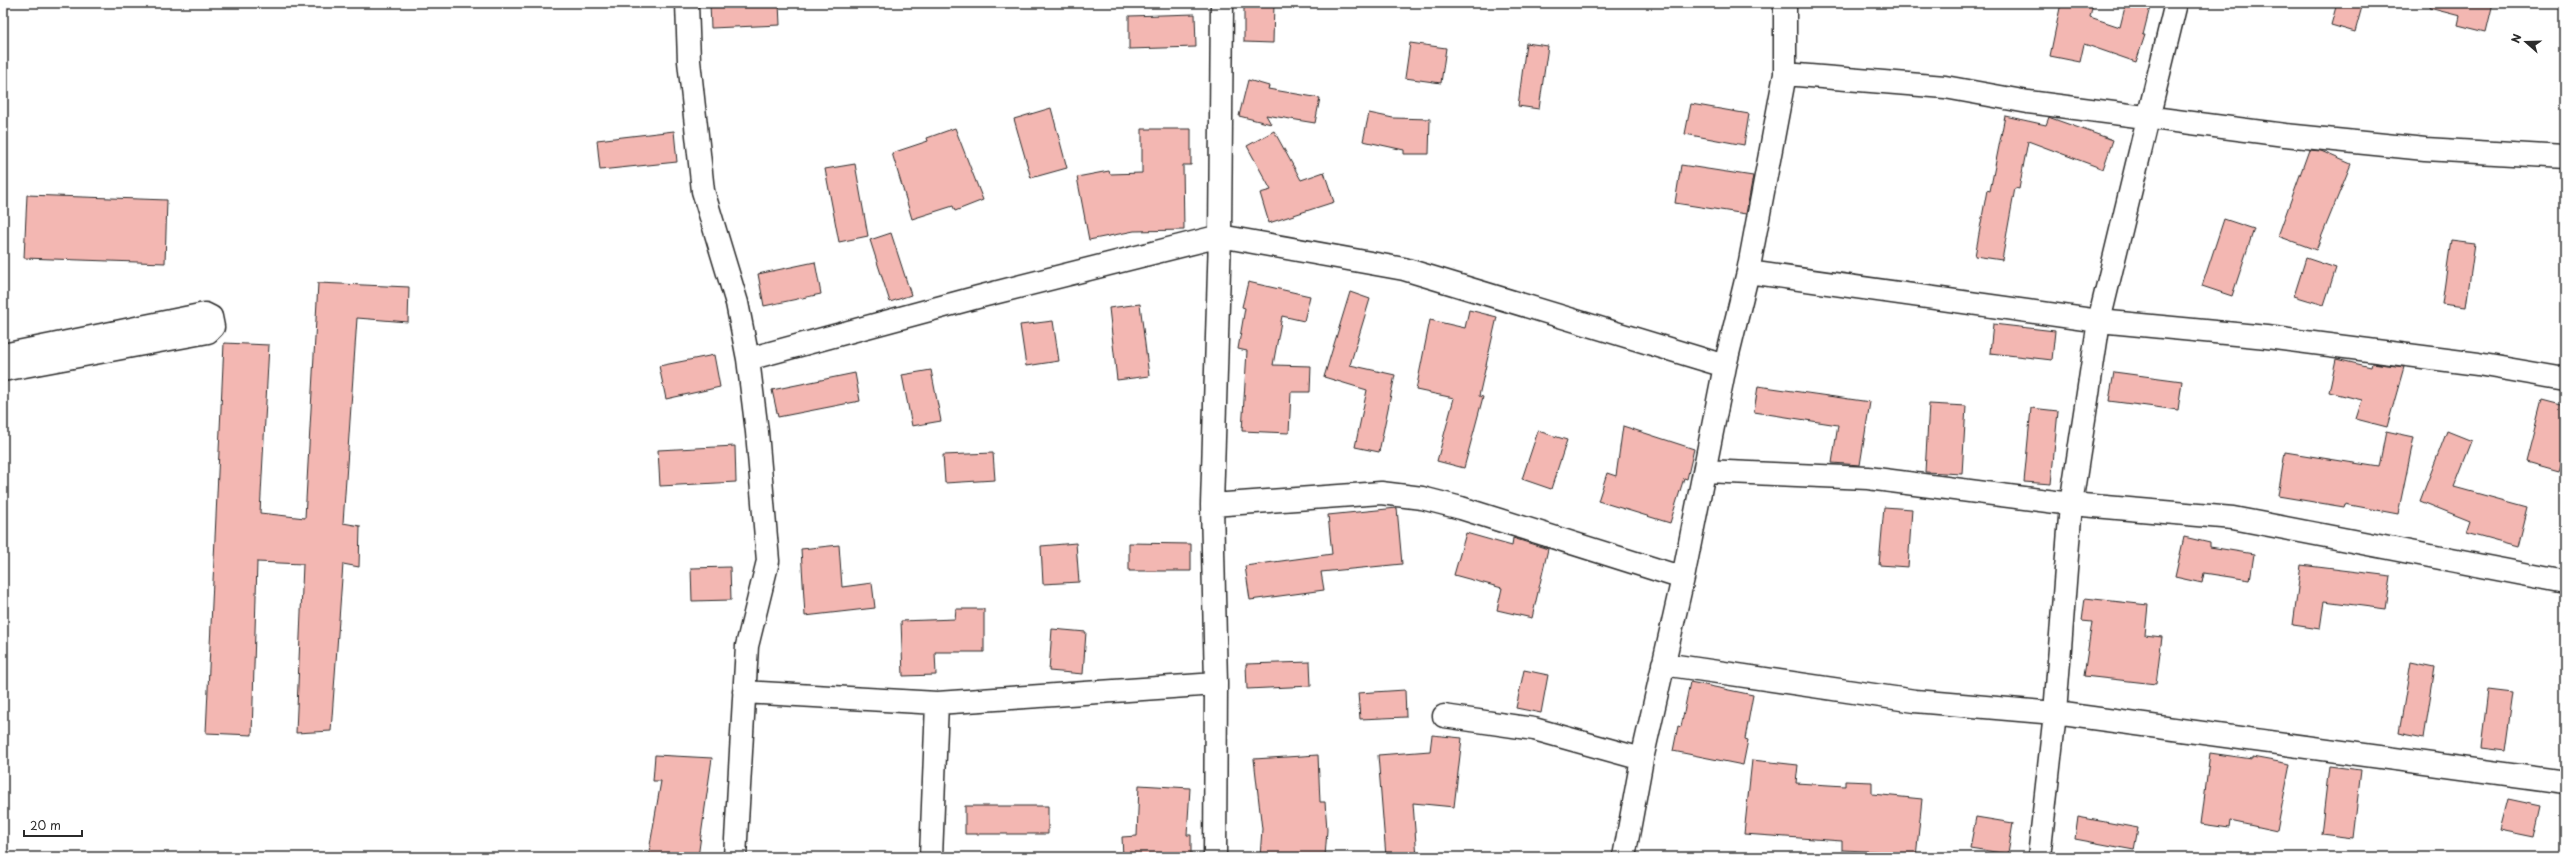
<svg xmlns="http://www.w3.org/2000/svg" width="2568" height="860" viewBox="0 0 2568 860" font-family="'Playpen Sans',sans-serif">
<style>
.building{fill:#f3b7b2;stroke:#2b2b2b}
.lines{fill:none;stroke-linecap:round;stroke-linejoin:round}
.minor-casing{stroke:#2b2b2b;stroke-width:25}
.minor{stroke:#fff;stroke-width:22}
</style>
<rect width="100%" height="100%" fill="#fff"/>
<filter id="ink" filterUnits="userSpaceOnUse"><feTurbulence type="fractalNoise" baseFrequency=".025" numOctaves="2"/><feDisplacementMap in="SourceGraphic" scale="8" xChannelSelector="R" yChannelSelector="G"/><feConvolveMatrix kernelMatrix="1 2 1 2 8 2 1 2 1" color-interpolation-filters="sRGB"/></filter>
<g filter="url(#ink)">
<!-- building -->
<path class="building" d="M710 3H779L780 25 711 28Z
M1244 3H1274L1273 43 1244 42Z
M2061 3H2093L2090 17 2120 27 2126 3H2151L2143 35H2145L2136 62 2084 44 2080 62 2050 56Z
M2337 3H2363L2355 32 2331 25Z
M2430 3H2493L2486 32 2458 25 2460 16 2429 8Z
M1195 14 1196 47 1129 49V16Z
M1410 43 1446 48 1441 83 1405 78Z
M1526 43 1548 46 1539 109 1518 106Z
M1248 80 1269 86 1268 89 1320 98 1315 123 1266 115 1271 124 1239 116Z
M1691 104 1749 114 1744 145 1685 134Z
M1051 108 1067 168 1031 178 1014 119Z
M1369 113 1393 118 1430 119 1429 154H1404V150L1363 141Z
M2005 116 2046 125 2049 117 2051 118 2113 140 2103 169 2028 141 2019 189 2015 188 2002 260 1975 256 1987 190 1990 191Z
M955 128 983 200 955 211 953 206 912 219 892 153 928 141 927 138Z
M1142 129H1191V165H1183L1184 230 1134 231 1089 240 1077 177 1109 171 1110 174 1142 173Z
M674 131 677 162 600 170 597 140Z
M1274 131 1301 180 1324 172 1334 202 1269 223 1260 193 1271 190 1247 146Z
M2309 150 2321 151 2351 164 2316 250 2278 236Z
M855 164 868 236 839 242 825 169Z
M1681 165 1753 176 1746 214 1675 203Z
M27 195 167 200 165 263 24 258Z
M2224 219 2254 229 2232 296 2202 286Z
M891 233 911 295 890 302 870 240Z
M2451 240 2475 243 2466 307 2442 304Z
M2306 258 2336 268 2324 305 2294 296Z
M815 262 821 294 764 306 758 274Z
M1248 282 1310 296 1304 321 1282 316 1273 365 1311 366 1310 392H1291L1289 433 1242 431 1247 351 1238 349 1245 308 1242 307Z
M318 283 409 287 408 322 357 318 343 523 360 526 359 567 343 564 331 731 296 733 303 564 257 562 252 735 206 733 224 343 269 345 260 513 305 518Z
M1350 292 1370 299 1350 365 1395 375 1379 452 1355 447 1367 390 1324 377Z
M1140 304 1149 376 1117 380 1109 308Z
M1469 310 1497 317 1479 396 1483 397 1464 468 1437 461 1454 398 1416 390 1430 320 1465 328Z
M1053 321 1059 361 1026 366 1020 325Z
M1993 324 2055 331 2052 360 1990 353Z
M714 355 720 387 666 399 659 366Z
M2336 359 2371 367 2372 363 2404 367 2387 427 2356 419 2362 400 2329 392Z
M931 370 941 421 912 426 902 375Z
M2114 372 2182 381 2178 410 2109 401Z
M855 373 860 401 778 417 772 390Z
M1758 386 1870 402 1860 465 1832 463 1838 425 1754 412Z
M2542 400 2565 406V443L2558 471 2526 462Z
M1929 404 1966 406 1962 474 1925 472Z
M2031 408 2058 411 2051 484 2024 482Z
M1623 426 1694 449 1687 479 1684 478 1670 523 1598 501 1607 473 1616 476Z
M1538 431 1567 440 1551 489 1522 479Z
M2386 431 2414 437 2398 514 2345 504 2344 507 2278 496 2285 452 2379 467Z
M2447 431 2472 441 2454 487 2527 507 2517 547 2466 533 2470 521 2420 501Z
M735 446 736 482 660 486 658 450Z
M993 453 995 480 945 483 943 455Z
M1884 507 1912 509 1908 567 1879 565Z
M1397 508 1402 564 1321 572 1324 590 1250 600 1245 566 1332 554 1328 515Z
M1466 533 1512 546 1513 538 1548 549 1532 618 1497 610 1502 588 1454 575Z
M2184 537 2210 543V547L2254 554 2250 580 2204 573 2202 583 2175 577Z
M1076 543 1079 582 1043 584 1041 546Z
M1129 543 1191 544V571H1129Z
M839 545 842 587 872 583 875 608 805 616 801 549Z
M2301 565 2391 576 2386 609 2324 601 2320 629 2293 625Z
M730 567 731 600 692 601 691 568Z
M2085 598 2148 605 2145 635 2162 637 2156 684 2084 676 2092 622 2082 621Z
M956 609H984V652H935L936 675 903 676 901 621 955 619Z
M1052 629 1086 632 1083 674 1049 671Z
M1310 662 1311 686 1247 689 1246 664Z
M2411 662 2435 667 2424 738 2399 733Z
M1524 670 1548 675 1541 713 1516 708Z
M1690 682 1753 695 1745 739 1748 740 1743 765 1673 751 1678 726 1681 727Z
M1405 690 1406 717 1360 719 1358 693Z
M2488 690 2513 693 2505 751 2481 748Z
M1432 735 1462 738 1454 807 1413 803 1417 857H1386L1378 755 1430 751Z
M2210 753 2252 759V757L2290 764 2277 831 2230 821 2229 828 2201 824Z
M655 755 712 758 698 857H648L661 781H653Z
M1318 755 1320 802H1325L1327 830 1325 857H1260L1262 829 1254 759Z
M1752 760 1798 765 1796 783 1845 786V781L1872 782V794L1922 799 1916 857H1890L1891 852 1842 850V841L1744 834Z
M2329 766 2361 770 2353 838 2321 834Z
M1139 785 1190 788 1187 835H1191V857H1123L1122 837 1137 836Z
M2508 799 2541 806 2534 837 2500 830Z
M965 806H1048V834H965Z
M1976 817 2013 823 2008 854 1970 848Z
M2078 817 2138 828 2134 850 2075 839Z"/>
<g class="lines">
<!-- minor casing -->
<g class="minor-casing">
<path id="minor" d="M687 3 689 61 703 191 737 303 748 359 757 432 768 561 747 646 735 857
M1785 74 1945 87 2028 102 2285 135 2425 149 2565 157
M1748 272 2099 321 2267 337 2478 364 2565 379
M3 355 205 314 211 317 213 327 208 332 3 370
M748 359 978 297 1220 236 1404 269 1725 366
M1705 471 1868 478 2071 504 2233 518 2565 582
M1212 505 1381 493 1422 498 1461 508 1683 578
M1663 664 1915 701 2055 713 2565 782
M744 692 937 703 1216 684
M1444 716 1534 729 1642 759
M931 857 937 703
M1215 857 1216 684 1212 505 1220 236 1222 3
M1624 857 1642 759 1683 578 1725 366 1748 272 1785 74V3
M2039 857 2055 713 2071 504 2099 321 2176 3"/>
</g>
<!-- minor -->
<use href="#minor" class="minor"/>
</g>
</g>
<!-- margin -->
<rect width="2568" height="860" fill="none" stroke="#fff" stroke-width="16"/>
<rect x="8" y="8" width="2552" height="844" fill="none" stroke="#2b2b2b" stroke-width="1.5" filter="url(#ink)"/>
<!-- north arrow -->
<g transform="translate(2526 42) rotate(290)" stroke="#ffffff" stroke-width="3" paint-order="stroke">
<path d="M0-3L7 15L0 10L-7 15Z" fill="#2b2b2b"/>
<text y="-6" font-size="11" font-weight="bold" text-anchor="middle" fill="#2b2b2b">N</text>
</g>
<!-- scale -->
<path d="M24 830v6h58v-6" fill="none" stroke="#2b2b2b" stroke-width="2"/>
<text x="30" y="830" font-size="12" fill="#2b2b2b" stroke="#ffffff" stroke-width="3" paint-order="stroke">20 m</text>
</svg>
